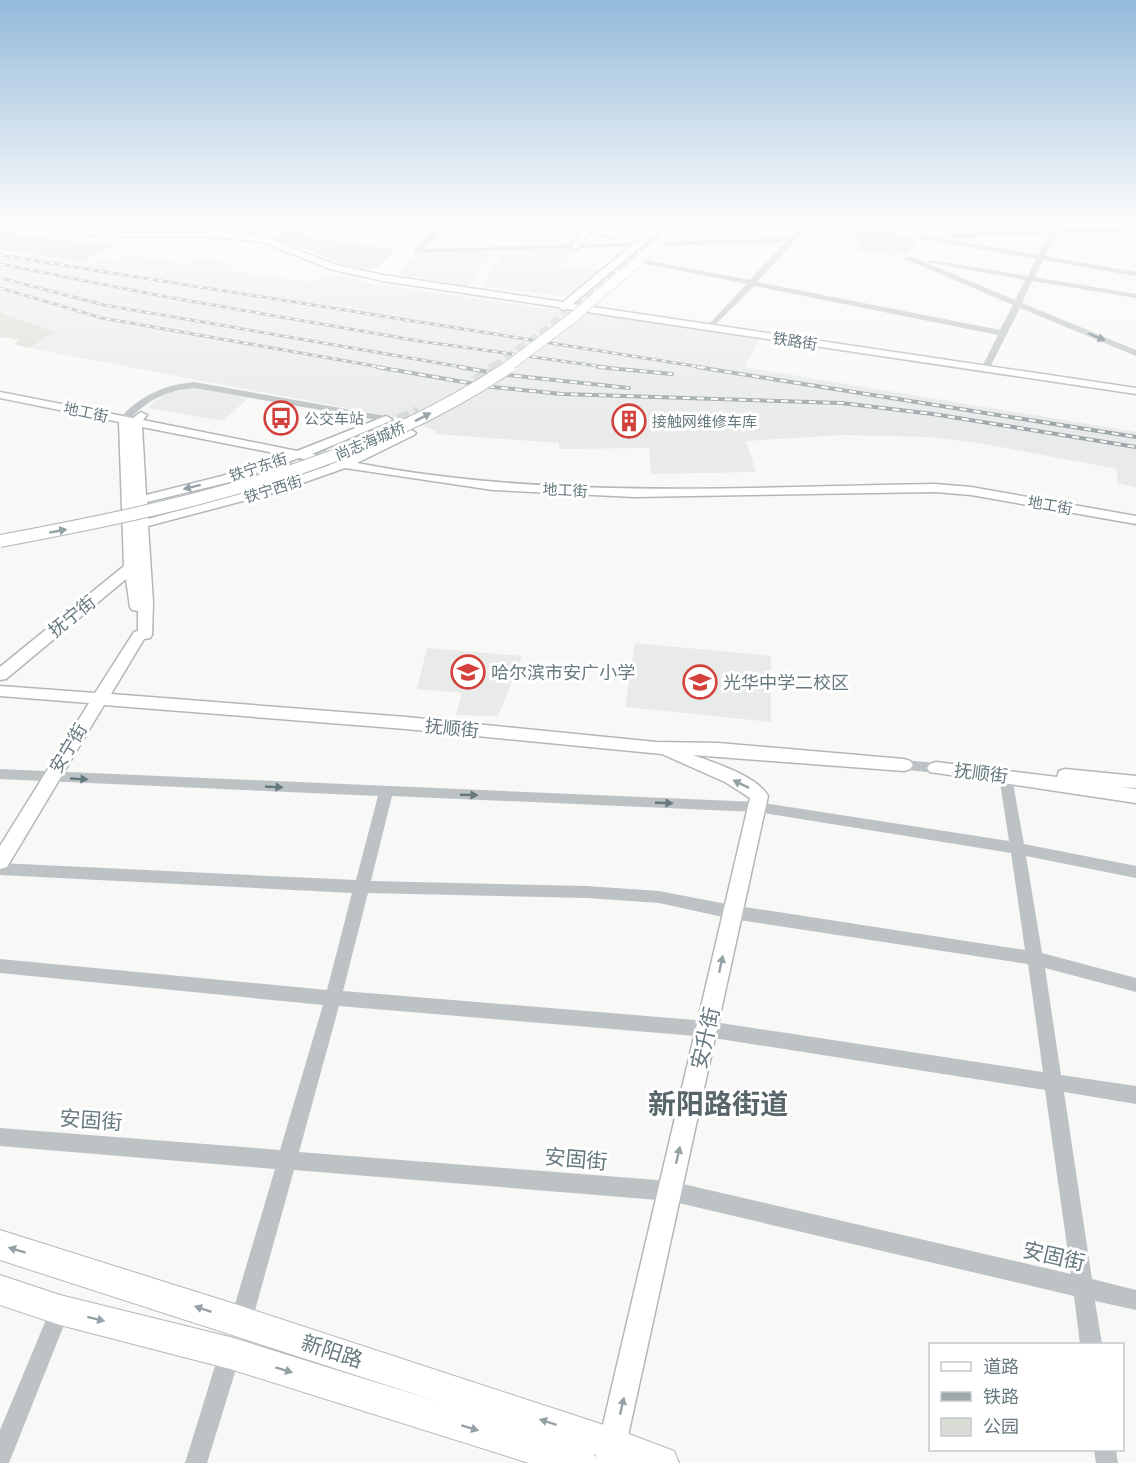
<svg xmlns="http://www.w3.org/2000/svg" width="1136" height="1463" viewBox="0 0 1136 1463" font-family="'Public Sans','Noto Sans SC',sans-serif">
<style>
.built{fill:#e9eaea}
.green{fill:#daddd6}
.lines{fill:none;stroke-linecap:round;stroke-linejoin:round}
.major-tunnel-far1{stroke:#d4d8d8;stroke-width:10;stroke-dasharray:10 4.5;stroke-linecap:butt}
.major-tunnel{stroke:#d4d8d8;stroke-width:12;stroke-dasharray:12 6;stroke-linecap:butt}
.major-casing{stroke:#b1b8ba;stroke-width:3}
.highway-casing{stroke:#b3b8ba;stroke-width:2}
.minor{fill:#bdc3c5;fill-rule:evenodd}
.major{fill:#fff;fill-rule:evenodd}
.highway{fill:#fff;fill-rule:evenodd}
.rail-far1-casing{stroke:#9ea7aa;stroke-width:3}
.rail-casing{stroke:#9ea7aa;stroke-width:4}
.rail-far1{stroke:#fff;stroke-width:1.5;stroke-dasharray:5;stroke-linecap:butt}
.rail{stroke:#fff;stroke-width:2;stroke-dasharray:7;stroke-linecap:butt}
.major-bridge-far1-casing{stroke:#b1b8ba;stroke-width:11;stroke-linecap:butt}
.major-bridge-casing{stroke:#b1b8ba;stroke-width:14;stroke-linecap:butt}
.major-bridge-far1{stroke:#fff;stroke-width:10}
.major-bridge{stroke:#fff;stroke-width:12}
.oneway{fill:#66797e}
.oneway2{fill:#94a1a5}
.labels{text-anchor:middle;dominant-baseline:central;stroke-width:6;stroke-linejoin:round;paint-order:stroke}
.far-street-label{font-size:15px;fill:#66797e;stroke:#fff}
.far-poi-label{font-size:15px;fill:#66797e;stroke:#fff;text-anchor:start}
.street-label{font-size:18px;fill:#66797e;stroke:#fff}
.poi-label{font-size:18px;fill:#66797e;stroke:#fff;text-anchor:start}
.near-street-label{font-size:21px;fill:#66797e;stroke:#fff}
.near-district-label{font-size:28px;font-weight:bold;fill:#58666a;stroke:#fff}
</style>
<rect width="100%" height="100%" fill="#f8f8f6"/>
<!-- built -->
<path class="built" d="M580 249 562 266 602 271 570 297 481 286 505 251Z
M0 252 79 262 83 260 96 262 100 259 115 262 126 255 187 264 196 258 236 264 229 270 313 283 324 274 363 279 361 282 760 338 745 367 1136 432V487L1117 483V469L979 443 929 437 842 435 746 441 756 472 651 474 649 448 559 449V443L435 434 436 431 404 419 29 348 55 332 0 311Z
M494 252 466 286 397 275 420 253Z
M189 387 248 398 223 421 147 408 168 392Z
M635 643 771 656V722L625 707Z
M427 648 522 656 498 716 456 715 462 693 417 689Z"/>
<!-- green -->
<path class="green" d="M812 222H834L920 239 907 253 890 255 856 249 862 240 804 231Z
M0 232 91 244 121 241 82 261 0 250Z
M291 232 312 235 310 238 391 249 394 252 376 268 363 269 343 264 297 245 290 247 273 238 276 234Z
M0 312 55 332 29 348 14 344 19 340 0 337Z"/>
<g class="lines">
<!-- major-tunnel-far1 -->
<path class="major-tunnel-far1" d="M494 368 545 332 675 222"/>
<!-- major-tunnel -->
<path class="major-tunnel" d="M476 381 496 367
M282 468 419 412"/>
<!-- major casing -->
<g class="major-casing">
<path id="major" d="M0 222C49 222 98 232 147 232 177 232 209 233 239 231 253 229 265 222 279 222L262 231 245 235 268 238 336 265 383 275 563 302 660 222H670L573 304 1136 388V394L567 309 563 310 558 307 383 281 330 269 263 242 214 237 102 236 22 227H0Z
M126 222H207L203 225H130Z
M590 222H599L578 248H572V244Z
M754 222H774L806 230 802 233Z
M0 392 133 418 141 412 147 415 143 420 297 451 386 416 392 419 390 421 312 454 343 460 410 429 416 433 414 435 357 463C547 500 743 487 935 484L971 487 1136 516V524L971 495 935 492 634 497 493 490 345 468 277 492 148 526 153 602 152 635 150 638 144 639 111 694 406 717 656 742 718 743 904 759 910 761 913 765 910 769 904 771 693 755C715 763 757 776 768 796L622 1463H594L750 798 725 782 662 754 406 729 104 705 7 867 0 869V846L89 703 0 696V686L95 693 134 632 138 631V611L132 610 130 607 126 579 6 679 0 680V667L124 566 119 422 0 398ZM142 427 284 455 222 476 146 495ZM299 458 330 465 268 486 148 519 147 502 230 482Z
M936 762 1057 777 1059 771 1065 769 1136 776V788L1120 787 1136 789V803L930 772 927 768 930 764Z"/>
</g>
<!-- highway casing -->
<g class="highway-casing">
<path id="highway" d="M0 1230 241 1306 613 1428 674 1451 679 1463H620L594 1454 598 1463H529L230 1369 60 1325 0 1305V1275L60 1295 230 1337 439 1402 0 1260Z"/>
</g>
<!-- minor -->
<path class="minor" d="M445 222H452L424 249 790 238 805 222H812L757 282 1000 330 1013 305 903 258 910 256 1015 300 1025 280 927 262 931 260 1028 276 1036 259 923 239H920V235L1038 255 1048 234 949 238 945 236 949 234 1050 230 1054 222H1061L1058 230 1136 227V231L1056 234 1045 256 1136 272V276L1043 260 1035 277 1136 294V298L1032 281 1022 303 1136 350V356L1020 308 989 369 985 372 981 369 998 335 754 286 710 330H707V326L747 284 642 263 638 261 639 259 750 280 786 242 414 253V249Z
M522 222H539L618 238 614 240Z
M194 382 386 416 415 433 407 435 383 421 194 388C166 390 146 401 127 422L119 420C138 396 164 385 194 382Z
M904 760 936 763 941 764 943 768 941 772 936 773 899 769 897 765 899 761Z
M0 769 757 802 1009 841 999 776 1001 772H1011L1024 844 1136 866V878L1026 856 1042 953 1136 978V992L1045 968 1061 1075 1136 1086V1104L1064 1092 1092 1279 1136 1290V1310L1095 1301 1102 1344H1080L1074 1296 670 1201 294 1170 252 1321 248 1328 241 1332 234 1328 230 1321 275 1169 0 1146V1128L280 1150 323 1005 0 973V959L327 990 352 893 0 875V863L356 880 378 796 0 779ZM392 796 757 812 1011 853 1025 950 732 905 659 891 587 886 371 881ZM368 893 587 898 659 903 732 919 1028 964 1043 1072 707 1021 343 991ZM339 1006 707 1037 1045 1090 1071 1274 670 1181 299 1152Z
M60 1300 67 1303 70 1310 9 1463H0V1430L53 1303Z
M230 1342 238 1345 241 1353 207 1463H185L219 1353 222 1345Z
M1094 1450H1116L1118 1463H1096Z"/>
<!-- major -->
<use href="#major" class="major"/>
<!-- highway -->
<use href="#highway" class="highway"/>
<!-- rail-far1 casing -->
<g class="rail-far1-casing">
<path id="rail-far1" d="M0 255 707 368
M0 264 167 297 419 341 612 368
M0 278 104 305 468 368
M0 288 102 318 386 368"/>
</g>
<!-- rail casing -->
<g class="rail-casing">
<path id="rail" d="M377 367 492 387 562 394 841 403 933 414 1136 447
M459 367 507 375 629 388
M598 367 672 374
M697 367 1136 437"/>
</g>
<!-- rail-far1 -->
<use href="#rail-far1" class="rail-far1"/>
<!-- rail -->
<use href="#rail" class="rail"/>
<!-- major-bridge-far1 casing -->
<g class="major-bridge-far1-casing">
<path id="major-bridge-far1" d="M506 368 571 319 683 222"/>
</g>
<!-- major-bridge casing -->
<g class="major-bridge-casing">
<path id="major-bridge" d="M0 541C177 508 357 469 509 367"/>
</g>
<!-- major-bridge-far1 -->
<use href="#major-bridge-far1" class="major-bridge-far1"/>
<!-- major-bridge -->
<use href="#major-bridge" class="major-bridge"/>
</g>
<!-- one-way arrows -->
<defs><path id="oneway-solid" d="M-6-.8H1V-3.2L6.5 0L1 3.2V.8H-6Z" transform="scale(1.5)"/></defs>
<g class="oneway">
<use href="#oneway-solid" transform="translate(1097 337) rotate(23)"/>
<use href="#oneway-solid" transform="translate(79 779) rotate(3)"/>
<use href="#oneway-solid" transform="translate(274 787) rotate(3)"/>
<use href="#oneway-solid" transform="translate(469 795) rotate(2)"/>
<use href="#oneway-solid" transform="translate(664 803) rotate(2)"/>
</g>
<g class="oneway2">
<use href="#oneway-solid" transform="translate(423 417) rotate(-27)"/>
<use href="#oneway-solid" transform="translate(192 487) rotate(166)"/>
<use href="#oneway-solid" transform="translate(58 531) rotate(-10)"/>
<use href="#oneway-solid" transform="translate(741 784) rotate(-154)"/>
<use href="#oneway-solid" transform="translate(721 964) rotate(-78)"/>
<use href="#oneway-solid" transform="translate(678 1155) rotate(-77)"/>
<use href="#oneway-solid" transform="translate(17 1250) rotate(-163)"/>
<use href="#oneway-solid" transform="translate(203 1309) rotate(-162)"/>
<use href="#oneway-solid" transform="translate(96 1319) rotate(14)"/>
<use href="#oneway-solid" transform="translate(284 1370) rotate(17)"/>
<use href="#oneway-solid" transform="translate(622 1406) rotate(-77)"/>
<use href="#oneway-solid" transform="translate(548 1422) rotate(-162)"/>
<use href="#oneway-solid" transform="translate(470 1428) rotate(17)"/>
</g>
<!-- sky -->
<linearGradient id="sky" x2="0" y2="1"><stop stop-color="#94bada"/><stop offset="0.52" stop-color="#fcfcfb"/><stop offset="1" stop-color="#fcfcfb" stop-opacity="0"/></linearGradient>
<rect width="1136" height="427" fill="url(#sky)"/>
<!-- icons -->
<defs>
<g id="bus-ring" transform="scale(1.725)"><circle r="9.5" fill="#fff" stroke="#d3413c" stroke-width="1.5"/><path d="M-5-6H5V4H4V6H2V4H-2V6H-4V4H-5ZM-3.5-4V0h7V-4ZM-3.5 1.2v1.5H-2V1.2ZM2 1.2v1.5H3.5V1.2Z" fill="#d3413c"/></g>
<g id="building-ring" transform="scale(1.725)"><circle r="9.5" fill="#fff" stroke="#d3413c" stroke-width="1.5"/><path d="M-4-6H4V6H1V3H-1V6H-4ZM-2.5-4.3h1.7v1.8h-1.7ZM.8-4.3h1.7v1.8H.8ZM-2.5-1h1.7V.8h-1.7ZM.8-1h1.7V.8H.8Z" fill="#d3413c"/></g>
<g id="school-ring" transform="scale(1.725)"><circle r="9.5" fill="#fff" stroke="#d3413c" stroke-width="1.5"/><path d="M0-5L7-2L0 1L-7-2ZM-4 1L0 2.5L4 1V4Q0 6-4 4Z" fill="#d3413c"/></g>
</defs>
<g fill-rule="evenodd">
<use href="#bus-ring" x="281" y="418"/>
<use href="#building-ring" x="629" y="421"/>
<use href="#school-ring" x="468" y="672"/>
<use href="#school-ring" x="700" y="682"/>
</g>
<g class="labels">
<!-- far-street labels -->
<g class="far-street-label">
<text transform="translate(795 341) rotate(9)">铁路街</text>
<text transform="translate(86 412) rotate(12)">地工街</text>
<text transform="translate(370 441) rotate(-23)">尚志海城桥</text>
<text transform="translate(258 467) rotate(-18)">铁宁东街</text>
<text transform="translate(273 489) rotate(-17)">铁宁西街</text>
<text transform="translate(565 490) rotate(3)">地工街</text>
<text transform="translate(1050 505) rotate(10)">地工街</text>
</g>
<!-- far-poi labels -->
<g class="far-poi-label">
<text x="304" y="418">公交车站</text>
<text x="652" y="421">接触网维修车库</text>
</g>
<!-- street labels -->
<g class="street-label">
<text transform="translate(72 616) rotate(-39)">抚宁街</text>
<text transform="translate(452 728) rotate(6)">抚顺街</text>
<text transform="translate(68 748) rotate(-59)">安宁街</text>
<text transform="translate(981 773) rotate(7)">抚顺街</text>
</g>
<!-- poi labels -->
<g class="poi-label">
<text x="491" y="672">哈尔滨市安广小学</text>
<text x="723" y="682">光华中学二校区</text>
</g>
<!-- near-street labels -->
<g class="near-street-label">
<text transform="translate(705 1038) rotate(-77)">安升街</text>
<text transform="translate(91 1120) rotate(4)">安固街</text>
<text transform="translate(576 1159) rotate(5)">安固街</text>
<text transform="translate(1054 1256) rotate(13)">安固街</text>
<text transform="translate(332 1351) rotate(18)">新阳路</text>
</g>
<!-- near-district labels -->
<g class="near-district-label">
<text x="718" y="1103">新阳路街道</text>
</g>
</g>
<!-- legend -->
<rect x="929" y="1343" width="195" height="108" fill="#ffffff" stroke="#c2c9cb" stroke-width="1.5"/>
<rect x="941" y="1362" width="30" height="9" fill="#ffffff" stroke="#c2c9cb" stroke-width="1.5"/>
<text x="983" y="1373" font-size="18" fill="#66797e">道路</text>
<rect x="941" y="1392" width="30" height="9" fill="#9ea7aa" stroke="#c2c9cb" stroke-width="1.5"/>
<text x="983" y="1403" font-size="18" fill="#66797e">铁路</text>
<rect x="941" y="1418" width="30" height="18" fill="#daddd6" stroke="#c2c9cb" stroke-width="1.5"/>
<text x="983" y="1433" font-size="18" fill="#66797e">公园</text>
</svg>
